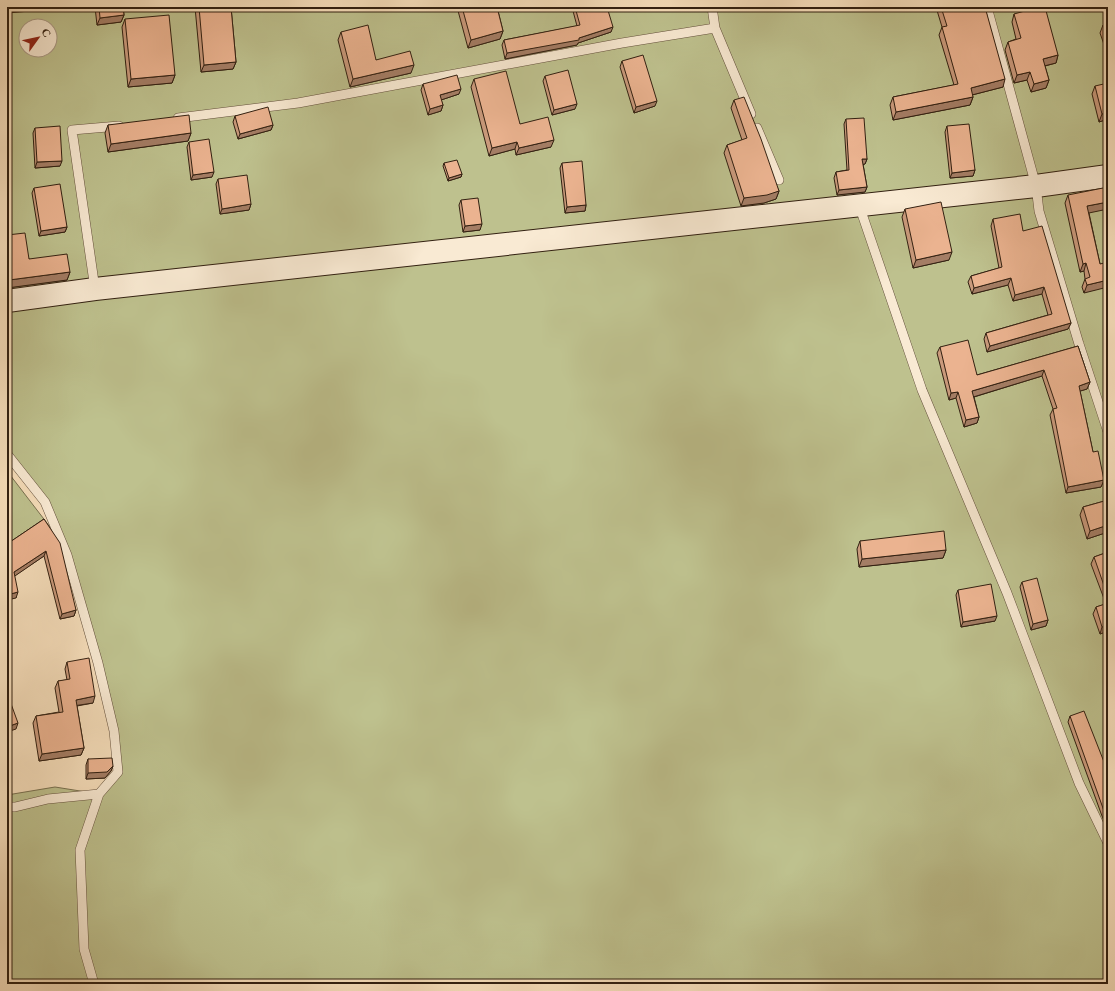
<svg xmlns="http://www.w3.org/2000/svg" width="1115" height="991" viewBox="0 0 1115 991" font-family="'EB Garamond',serif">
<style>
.green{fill:#bec18e;stroke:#787050;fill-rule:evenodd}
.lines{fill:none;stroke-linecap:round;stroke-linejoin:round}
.lane-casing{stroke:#63503c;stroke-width:10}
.secondary-casing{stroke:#322011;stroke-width:24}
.lane{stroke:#f9ead3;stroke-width:9}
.secondary{stroke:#f9ead3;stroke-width:22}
.wall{fill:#ca9a7c;stroke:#322011}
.shaded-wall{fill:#a47d65;stroke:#322011}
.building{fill:#ebb390;stroke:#322011}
</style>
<rect width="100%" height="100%" fill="#f6debb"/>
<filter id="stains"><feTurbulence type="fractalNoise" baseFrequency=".005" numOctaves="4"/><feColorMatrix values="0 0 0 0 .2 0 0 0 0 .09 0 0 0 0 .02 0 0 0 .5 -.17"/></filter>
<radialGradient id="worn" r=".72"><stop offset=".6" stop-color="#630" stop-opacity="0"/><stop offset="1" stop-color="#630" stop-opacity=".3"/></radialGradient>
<!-- green -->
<path class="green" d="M7 7H1108V984H7V795L55 787 99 794 118 772 98 663 45 502 7 454ZM26 26H50V50H26Z
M7 471 50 527 13 558 7 551Z"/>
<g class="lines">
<!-- lane casing -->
<g class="lane-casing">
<path id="lane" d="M712 7 715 28 751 114
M987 7 1036 186 1039 211 1079 344 1108 432
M178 118 298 103 622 43 715 28
M757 128 779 180
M859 205 922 390 1007 593 1079 783 1108 843
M95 289 72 130 119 126
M7 454 45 502 67 555 98 663 114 731 118 772 99 794 80 850 84 949 94 984
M7 807H15L48 799 99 794"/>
</g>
<!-- secondary casing -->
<g class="secondary-casing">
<path id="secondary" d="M7 301 95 289 1036 186 1108 176"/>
</g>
<!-- lane -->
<use href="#lane" class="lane"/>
<!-- secondary -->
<use href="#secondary" class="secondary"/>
</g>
<!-- wall -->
<path class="wall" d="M95 7H123L124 15 121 22 97 25Z
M195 7H231L236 62 233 69 201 72Z
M457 7H497L503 31 500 39 468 48Z
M574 7H607L611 32 578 43 577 45 505 59 502 45 504 40 577 26 573 11Z
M936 7H985L1003 87 972 95 973 97 970 105 893 120 890 105 893 97 954 85 939 35 942 27Z
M1057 7H1065L1059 11Z
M1014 14 1058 55 1056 63 1045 66 1049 80 1046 88 1031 92 1027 80 1014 83 1005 50 1008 42 1016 39 1012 22Z
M125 19 175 75 172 83 128 87 122 27Z
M1108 23V56L1100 33 1103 25Z
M341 32 376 60 411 73 350 87 338 40Z
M622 61 655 106 634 113 620 67Z
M545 76 575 109 552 115 543 81Z
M474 79 520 124 551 147 516 155 515 149 489 156 471 87Z
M423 84 459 94 441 100 443 105 441 111 428 115 421 90Z
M1095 86 1108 119 1099 122 1092 94Z
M734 100 779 191 776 199 764 203 741 206 724 153 727 145 742 140 731 108Z
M235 116 273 125 271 130 238 139 233 122Z
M846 119 867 159 865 164H863L867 187 865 192 837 195 834 178 836 172 847 170 844 124Z
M108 125 191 133 188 141 108 152 105 133Z
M947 126 975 170 973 176 950 178 945 132Z
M35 128 60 166 35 168 33 133Z
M189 142 212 177 191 180 187 147Z
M444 163 462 174 461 177 448 181 443 166Z
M562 163 586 205 585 211 565 213 560 168Z
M218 179 251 204 249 210 220 214 216 184Z
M34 188 67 227 65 232 39 236 32 193Z
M1068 195 1089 213 1100 264 1084 293 1082 287 1085 279 1084 271 1080 272 1065 203Z
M461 200 480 230 463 232 459 205Z
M905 209 949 260 913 268 902 217Z
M993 219 1023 231 1071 323 1068 329 987 352 984 339 986 333 1048 315 1042 294 1013 301 1008 285 972 294 968 282 971 276 999 268 991 226Z
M7 235 29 259 70 272 67 280 7 288Z
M1078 346 1090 382 1087 389 1080 391 1093 452 1104 480 1101 487 1066 493 1050 415 1053 409 1042 376 974 397 979 417 977 423 964 427 956 398 949 400 937 353 940 347 977 375Z
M1108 500V532L1087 539 1080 515 1083 507Z
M44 519 76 610 74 616 60 619 44 556 14 576 16 598 7 544Z
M860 541 946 550 943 558 859 567 857 549Z
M1108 552V631L1100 634 1093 614 1096 607 1106 604 1091 564 1094 557Z
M1022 582 1048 620 1046 626 1031 630 1020 587Z
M958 590 995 621 961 627 956 595Z
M67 662 93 703 77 706 84 748 81 755 39 761 33 723 36 716 59 712 55 688 58 681 67 680 65 669Z
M1070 716 1106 767 1108 766V829L1102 816 1068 722Z
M88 759 113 766 111 771 105 778 86 779V765Z"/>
<!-- shaded-wall -->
<path class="shaded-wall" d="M7 7H32L30 11 7 13Z
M1060 7H1065L1059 11Z
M124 15 121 22 97 25 100 18Z
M613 27 611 32 578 43 577 45 505 59 507 53 579 38Z
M503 31 500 39 468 48 471 40Z
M1058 55 1056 63 1040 67 1043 59Z
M236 62 233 69 201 72 204 65Z
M414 65 411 73 350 87 353 79Z
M1030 72 1027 80 1014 83 1017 75Z
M175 75 172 83 128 87 131 79Z
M1005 79 1003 87 968 96 971 88Z
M1049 80 1046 88 1031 92 1034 84Z
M461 89 459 94 438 101 440 95Z
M973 97 970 105 893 120 896 112Z
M657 101 655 106 634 113 636 107Z
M577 104 575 109 552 115 554 110Z
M443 105 441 111 428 115 430 109Z
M1108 112V119L1099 122 1102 114Z
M273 125 271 130 238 139 240 134Z
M191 133 188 141 108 152 111 144Z
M554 140 551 147 516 155 519 148Z
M517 142 515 149 489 156 492 148Z
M862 159H867L865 164 860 165Z
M62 161 60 166 35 168 37 162Z
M975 170 973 176 950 178 952 173Z
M214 172 212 177 191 180 193 175Z
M462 174 461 177 448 181 449 178Z
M867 187 865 192 837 195 839 190Z
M779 191 776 199 764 203 741 206 744 198Z
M1108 202V209L1084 214 1087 206Z
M251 204 249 210 220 214 222 209Z
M586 205 585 211 565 213 567 207Z
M482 224 480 230 463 232 465 226Z
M67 227 65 232 39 236 41 231Z
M952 252 949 260 913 268 916 260Z
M1086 263 1084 271 1080 272 1083 264Z
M70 272 67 280 7 288V286L9 280Z
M1011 278 1008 285 972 294 974 288Z
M1108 280V287L1084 293 1087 285Z
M1044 287 1042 294 1013 301 1015 295Z
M1071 323 1068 329 987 352 990 346Z
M1044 370 1042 376 970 398 972 391Z
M1090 382 1087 389 1077 392 1079 386Z
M958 392 956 398 949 400 951 393Z
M979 417 977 423 964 427 966 420Z
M1104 480 1101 487 1066 493 1068 487Z
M1108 525V532L1087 539 1090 531Z
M946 550 943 558 859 567 862 559Z
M46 551 44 556 12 578 14 572Z
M18 592 16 598 7 600V595Z
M76 610 74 616 60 619 62 614Z
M997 616 995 621 961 627 963 622Z
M1048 620 1046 626 1031 630 1033 624Z
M1108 625V631L1100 634 1102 627Z
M95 696 93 703 73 706 76 700Z
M18 723 16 729 7 732V727Z
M84 748 81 755 39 761 42 754Z
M113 766 111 771 105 778 86 779 88 773Z"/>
<!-- building -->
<path class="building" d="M99 7H123L124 15 100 18Z
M199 7H231L236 62 204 65Z
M462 7H497L503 31 471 40Z
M575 7H607L613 27 579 38V40L507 53 504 40 580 25Z
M941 7H985L1005 79 971 88 973 97 896 112 893 97 958 84 942 27 947 26Z
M1039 7H1045L1058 55 1043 59 1049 80 1034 84 1030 72 1017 75 1008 42 1021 38 1014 14Z
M169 15 175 75 131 79 125 19Z
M1108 23V39L1103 25Z
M368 25 376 60 410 51 414 65 353 79 341 32Z
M643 55 657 101 636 107 622 61Z
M568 70 577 104 554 110 545 76Z
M506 71 520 124 548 117 554 140 519 148 517 142 492 148 474 79Z
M457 75 461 89 440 95 443 105 430 109 423 84Z
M1108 83V112L1102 114 1095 86Z
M744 97 761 139 779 191 767 195 744 198 727 145 747 138 734 100Z
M268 107 273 125 240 134 235 116Z
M189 115 191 133 111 144 108 125Z
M864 118 867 159H862L867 187 839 190 836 172 849 170 846 119Z
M969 124 975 170 952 173 947 126Z
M60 126 62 161 37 162 35 128Z
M209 139 214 172 193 175 189 142Z
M457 160 462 174 449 178 444 163Z
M582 161 586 205 567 207 562 163Z
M247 175 251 204 222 209 218 179Z
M60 184 67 227 41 231 34 188Z
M1108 187V202L1087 206 1100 264 1108 262V280L1087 285 1085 279 1090 277 1086 263 1083 264 1068 195Z
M478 198 482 224 465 226 461 200Z
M941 202 952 252 916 260 905 209Z
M1020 214 1023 231 1042 226 1071 323 990 346 986 333 1052 314 1044 287 1015 295 1011 278 974 288 971 276 1002 267 993 219Z
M25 233 29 259 67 254 70 272 9 280 7 265V235Z
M968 340 977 375 1078 346 1090 382 1079 386 1093 452 1098 451 1104 480 1068 487 1053 409 1057 408 1044 370 972 391 979 417 966 420 958 392 951 393 940 347Z
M1108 500V525L1090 531 1083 507Z
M44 519 60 543 76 610 62 614 46 551 14 572 18 592 7 595V544Z
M944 531 946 550 862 559 860 541Z
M1108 552V597L1094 557Z
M1037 578 1048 620 1033 624 1022 582Z
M991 584 997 616 963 622 958 590Z
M1108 603V625L1102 627 1096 607Z
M89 658 95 696 76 700 84 748 42 754 36 716 63 712 58 681 70 679 67 662Z
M10 701 18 723 7 727V702Z
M1084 711 1106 767 1108 766V820L1104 811 1070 716Z
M112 758 113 766 107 772 88 773V759Z"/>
<!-- margin -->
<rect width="1115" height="991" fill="none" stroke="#f6debb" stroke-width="24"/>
<rect x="8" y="8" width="1099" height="975" fill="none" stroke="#322011" stroke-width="2"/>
<rect x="12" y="12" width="1091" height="967" fill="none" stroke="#322011"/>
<!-- north arrow -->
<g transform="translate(38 38) rotate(57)"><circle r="19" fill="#f9ead3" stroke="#a99985"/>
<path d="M0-3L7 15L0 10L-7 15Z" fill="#8f2418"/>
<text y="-6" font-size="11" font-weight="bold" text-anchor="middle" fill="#322011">С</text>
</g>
<rect width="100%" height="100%" filter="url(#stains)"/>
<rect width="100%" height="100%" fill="url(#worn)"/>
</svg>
